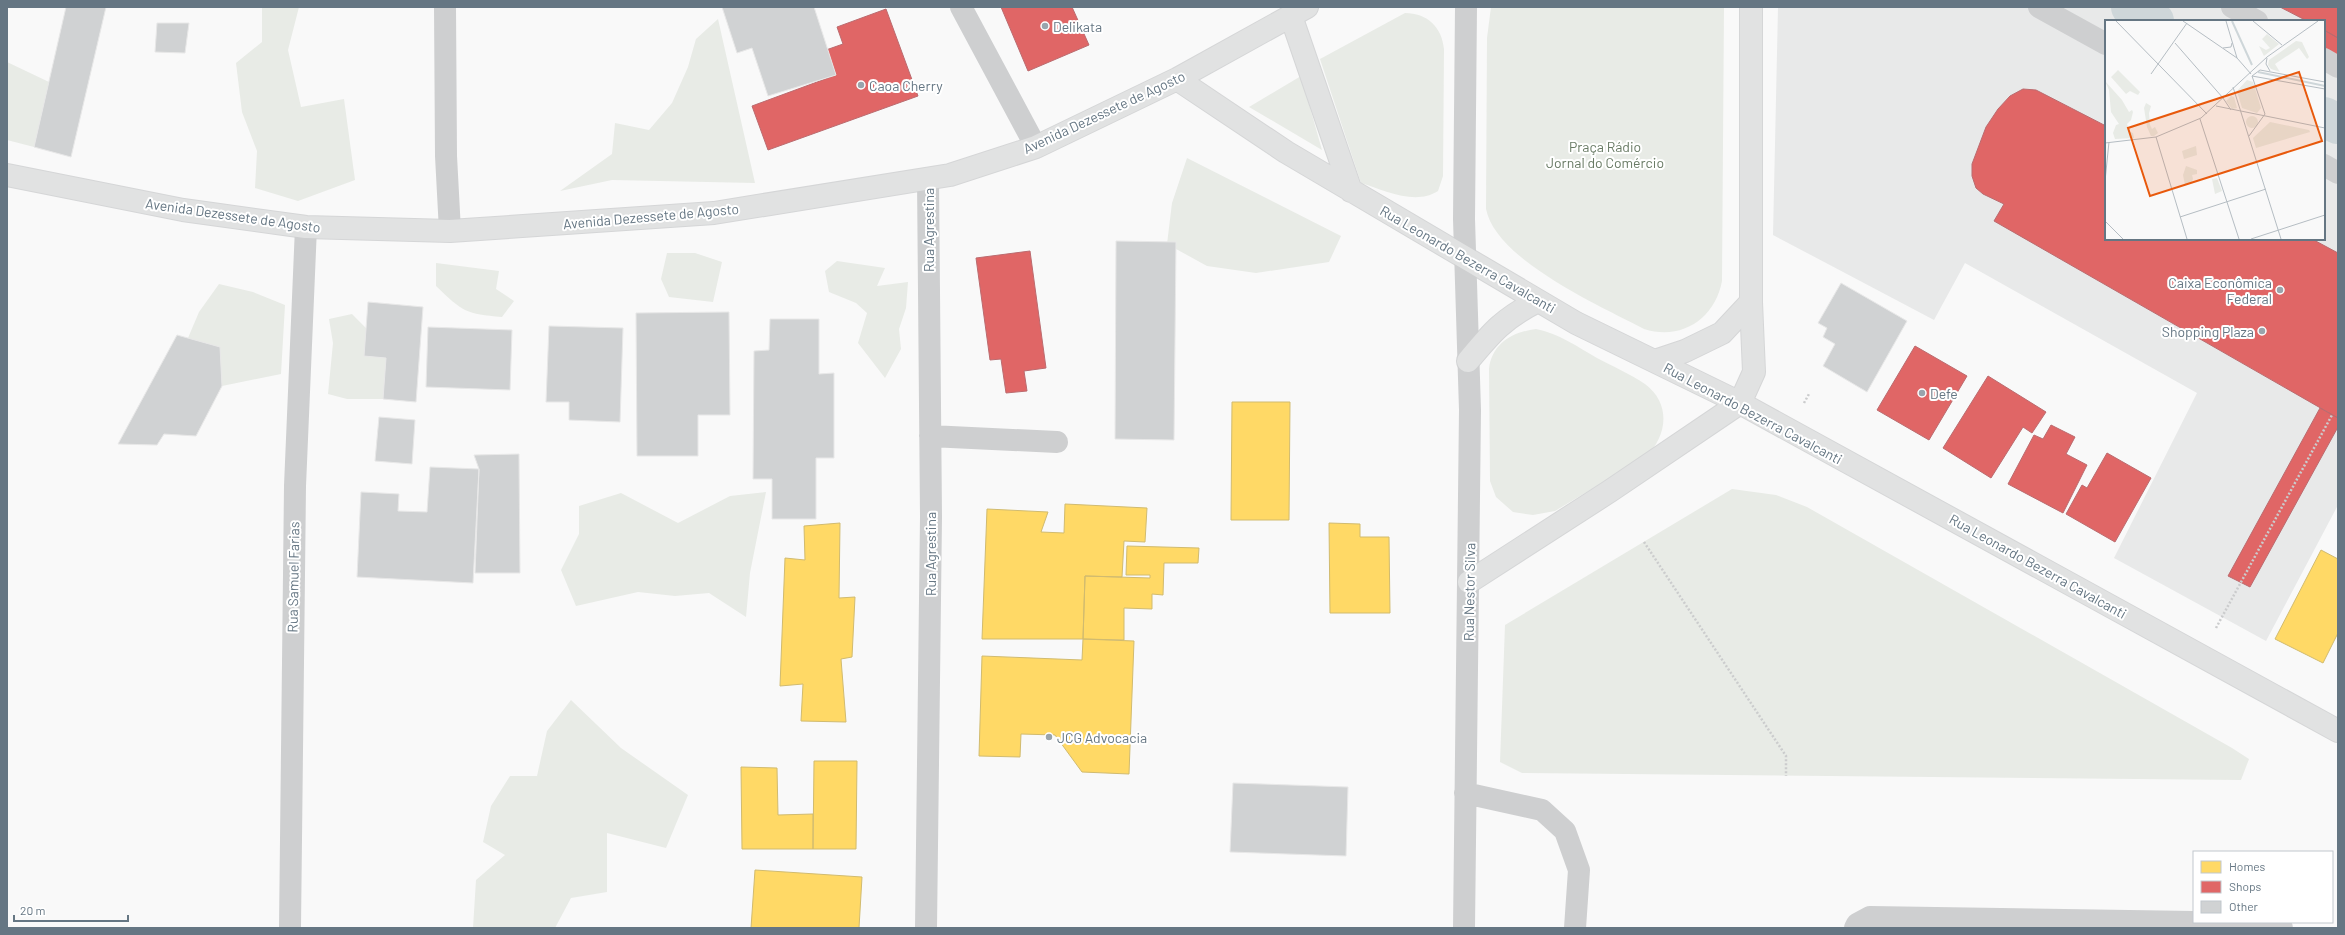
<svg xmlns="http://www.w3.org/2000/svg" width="2345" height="935" viewBox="0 0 2345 935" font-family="Barlow,sans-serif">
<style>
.built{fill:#e8e9e9;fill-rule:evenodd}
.green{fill:#e8ebe6}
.homes{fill:#ffd966;stroke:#d1bb6f}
.shops{fill:#e06666;stroke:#bb6b6f}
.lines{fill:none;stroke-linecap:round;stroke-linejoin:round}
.canal{stroke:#ced6d9;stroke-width:40}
.building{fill:#d0d2d3;stroke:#e8e8e8}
.major-casing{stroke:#d5d6d7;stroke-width:24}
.path{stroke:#cbcccd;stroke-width:2.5;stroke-dasharray:2 2;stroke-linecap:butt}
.minor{stroke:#cecfd0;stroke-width:22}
.major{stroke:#e1e2e2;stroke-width:22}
.poi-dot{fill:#99a4ac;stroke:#fff;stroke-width:1.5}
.labels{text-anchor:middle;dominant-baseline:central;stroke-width:4;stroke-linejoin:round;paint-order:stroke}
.poi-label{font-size:14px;fill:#657683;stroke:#fff;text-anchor:start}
.street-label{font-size:14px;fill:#657683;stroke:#fff}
.park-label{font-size:14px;fill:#687a64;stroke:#fff}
.inset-river{fill:none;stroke:#ced6d9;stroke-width:2}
.inset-road{fill:none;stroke:#b5bdc3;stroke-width:1}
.view{fill:#e8590c;fill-opacity:0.15;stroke:#e8590c;stroke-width:2}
.inset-edge{fill:none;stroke:#657683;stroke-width:2}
</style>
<rect width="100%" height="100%" fill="#f9f9f9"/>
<!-- built -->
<path class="built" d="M1778 7H2338V505L2266 641 2114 558 2197 393 1965 263 1934 320 1773 235ZM2106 21H2324V239H2106Z"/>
<!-- green -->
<path class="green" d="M262 7H299L288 50 301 107 344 99 355 180 298 201 255 188 257 151 242 112 236 63 262 42Z
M1491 7H1724L1722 281C1715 319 1681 341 1644 329 1600 306 1496 260 1486 209L1487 38Z
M1405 13C1427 13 1442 27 1444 49L1443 176 1438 191C1415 206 1384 190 1361 183L1320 59Z
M718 19 755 183 612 180 560 191 612 154 615 123 649 130 672 103 688 67 696 39Z
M7 62 49 82 34 147 7 140Z
M1301 76 1322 150 1249 107Z
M1187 158 1341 236 1329 262 1256 273 1207 266 1167 244 1172 203Z
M667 253H695L722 262 713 302 669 297 661 279Z
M837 261 885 268 877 286 908 282 906 308 899 329 901 349 885 378 858 343 867 313 856 303 829 292 825 271Z
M436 263 499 271 496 289 514 301 502 317C466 314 463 312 436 286Z
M219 284 253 292 285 305 281 374 222 386 220 347 188 338 199 312Z
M352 314 366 328 364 356 386 358 383 399H347L328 394 333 343 329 319Z
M1536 329C1558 333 1578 347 1597 358 1612 366 1630 374 1645 384 1672 404 1667 438 1645 457L1555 511 1533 515 1513 512 1496 497 1490 481 1489 369C1492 343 1513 332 1536 329Z
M1732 489 1776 495 1807 507 2232 748 2249 759 2241 780 1522 773 1500 762 1505 625Z
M766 492 750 573 746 617 709 593 675 596 638 592 576 606 561 570 579 534V506L621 493 678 523 730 496Z
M571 700 621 748 688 795 666 848 607 833V892L571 898 555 928H473L476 880 505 855 483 842 491 806 510 776H537L547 731Z"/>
<!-- homes -->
<path class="homes" d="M1232 402H1290L1289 520H1231Z
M1065 504 1147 508 1145 542 1124 541 1122 577 1085 576 1083 639H982L987 509 1048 512 1041 532 1064 533Z
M840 523 839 598 855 597 852 657 841 659 846 722 801 721 803 684 780 686 785 558 805 560 804 526Z
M1329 523 1360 524V537H1389L1390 613H1330Z
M1127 546 1199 548 1198 563H1164L1163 595 1152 594V609L1124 608V640L1083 639 1085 576 1150 578V575H1126Z
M2321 550 2338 559V633L2323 663 2275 639Z
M1083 639 1134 641 1129 774 1082 772 1055 735 1021 734 1020 757 979 756 982 656 1082 660Z
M814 761H857L856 849H813Z
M741 767 777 768 778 815 813 814V849H742Z
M755 870 862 877 859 928H751Z"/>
<!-- shops -->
<path class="shops" d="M1001 7H1072L1089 45 1028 71Z
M2280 7H2338V38L2324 30V21H2307Z
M886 9 918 96 768 150 752 106 836 75 826 50 843 44 837 27Z
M2324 30 2338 38V60L2324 53Z
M2023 89 2036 90 2106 126V239H2312L2338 253V418L1994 221 2004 204 1983 194 1976 188 1972 176V164L1986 127 1998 109 2010 96Z
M1030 251 1046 368 1024 371 1027 391 1006 393 1001 359 990 360 976 258Z
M1915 346 1967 376 1929 440 1877 410Z
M1988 376 2046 412 2032 433 2023 427 1991 478 1943 448Z
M2320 408 2338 418V427L2250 587 2228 576Z
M2051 425 2075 437 2066 454 2087 465 2063 513 2008 484 2034 435 2043 439Z
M2107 453 2151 478 2115 542 2066 514 2082 485 2087 488Z"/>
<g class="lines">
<!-- canal -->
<path class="canal" d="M2131 7 2154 21
M2324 117 2338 124"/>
</g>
<!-- building -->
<path class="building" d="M66 7H106L71 157 34 147Z
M722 7H814L836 75 768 96 752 48 737 53Z
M157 23H189L185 53 155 52Z
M1116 241 1176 242 1174 440 1115 439Z
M1841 283 1907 321 1867 392 1823 366 1835 344 1823 337 1827 328 1818 323Z
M368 302 423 307 416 402 383 399 386 358 364 356Z
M729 312 730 415H698V456H637L636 313Z
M770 319H819V374L834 373V458H816V519H772V479H753L754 351 769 350Z
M549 326 623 328 620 422 569 420V402H546Z
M428 327 512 330 510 390 426 387Z
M177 335 220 347 222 386 196 436 164 434 157 445 118 444Z
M379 417 415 420 412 464 375 461Z
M519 454 520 573H475L479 469 474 455Z
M430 467 479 469 473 583 357 577 361 492 399 494 398 511 427 512Z
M1233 783 1348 787 1346 856 1230 852Z"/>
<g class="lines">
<!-- major casing -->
<g class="major-casing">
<path id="major" d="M1291 16 1351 191
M1177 79 1286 152 1576 323 1740 403 2338 731
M7 175 183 210 306 227 450 231 714 213 950 175 1036 147 1177 79 1307 7
M1468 361C1492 332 1504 318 1538 301
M1655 361 1685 351 1722 333 1751 302
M1469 582 1610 491 1740 403 1754 372 1751 302V7"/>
</g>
<!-- path -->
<path class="path" d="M1804 403 1809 394
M1644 542 1786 756V776
M2216 628 2332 415"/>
<!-- minor -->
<path class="minor" d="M445 7 446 156 450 231
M961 7 1036 147
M2039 7 2106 44
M2232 7 2257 21
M2324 59 2338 67
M2324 165 2338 173
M930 436 1057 442
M1465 793 1542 810 1565 831 1579 870 1575 928
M2204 922 2282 928
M290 928 295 486 306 227
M926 928 931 517 928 179
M1464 928 1470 410 1464 219 1466 7
M1855 928 1857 924 1870 917 2194 922"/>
<!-- major -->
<use href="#major" class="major"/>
</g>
<!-- markers -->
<g class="poi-dot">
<circle cx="1045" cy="26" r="4"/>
<circle cx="861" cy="85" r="4"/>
<circle cx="2280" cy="290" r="4"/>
<circle cx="2262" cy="331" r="4"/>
<circle cx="1922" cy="393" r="4"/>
<circle cx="1049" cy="737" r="4"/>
</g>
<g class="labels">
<!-- poi labels -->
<g class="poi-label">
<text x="1053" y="26">Delikata</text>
<text x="869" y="85">Caoa Cherry</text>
<text x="2272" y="282" text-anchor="end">Caixa Econômica<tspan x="2272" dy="16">Federal</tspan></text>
<text x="2254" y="331" text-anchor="end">Shopping Plaza</text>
<text x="1930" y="393">Defe</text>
<text x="1057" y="737">JCG Advocacia</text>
</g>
<!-- street labels -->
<g class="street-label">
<text transform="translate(1104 112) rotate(-25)">Avenida Dezessete de Agosto</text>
<text transform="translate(233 215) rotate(8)">Avenida Dezessete de Agosto</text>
<text transform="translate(651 216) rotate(-5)">Avenida Dezessete de Agosto</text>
<text transform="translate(928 230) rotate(-90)">Rua Agrestina</text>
<text transform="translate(1468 259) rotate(30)">Rua Leonardo Bezerra Cavalcanti</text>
<text transform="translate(1753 413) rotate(28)">Rua Leonardo Bezerra Cavalcanti</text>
<text transform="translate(930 554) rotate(-90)">Rua Agrestina</text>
<text transform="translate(2038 566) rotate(29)">Rua Leonardo Bezerra Cavalcanti</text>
<text transform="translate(293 577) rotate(-89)">Rua Samuel Farias</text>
<text transform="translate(1469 592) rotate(-89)">Rua Nestor Silva</text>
</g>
<!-- park labels -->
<g class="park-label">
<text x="1605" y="146">Praça Rádio<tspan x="1605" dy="16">Jornal do Comércio</tspan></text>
</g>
</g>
<!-- overview -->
<g transform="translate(2105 20)">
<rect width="220" height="220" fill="#f9f9f9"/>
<path d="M162 14 174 24 159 36 154 26 161 30 165 28 157 19ZM191 21 197 22 204 37 202 39 194 28 170 44 175 52 166 49 163 45 164 40ZM13 50 35 72 33 75 25 71 21 74 6 57ZM142 60 148 62 156 88 152 93 137 88 132 71ZM0 61 17 80 24 92 27 90 28 92 26 100 22 104 25 112 28 113 29 118 10 119 8 113 11 105 14 104 6 92 4 70ZM126 76 129 77 132 88 127 89 121 81ZM41 83 46 86 44 93 45 105 47 109 50 107 53 113 49 116H46L42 107 39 88ZM141 102a6 6 0 1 1 12 0a6 6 0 1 1-12 0ZM165 102 204 110 205 112 151 128 148 118ZM91 126 92 135 79 139 77 131ZM81 146 92 150V154L87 155 88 159 86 163 80 165 78 155ZM112 158 117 171 110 174 107 159Z" fill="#e8ebe6"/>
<path class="inset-river" d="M127 1 147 45M153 52 220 66"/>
<path class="inset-road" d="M11 1 102 94M78 1 132 38 146 54M121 1 132 38M148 1 177 25M70 23 118 78M118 28 126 27 127 23M162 38 161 44 165 51M46 54 82 3M147 56 155 50 220 62M147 56 220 69M128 67 176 219M118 78 126 90M111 86 220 108M95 99 134 219M144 116 160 94 147 56M51 117 82 219M0 123 51 117 96 98 162 37 213 1M0 161 4 122M75 197 161 169M0 201 18 219M146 219 220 195"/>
<path class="view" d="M194 52 217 121 45 176 23 108Z"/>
<rect width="220" height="220" class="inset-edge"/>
</g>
<!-- border -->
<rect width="2345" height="935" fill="none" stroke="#657683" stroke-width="16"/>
<!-- legend -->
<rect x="2193" y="851" width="140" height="72" fill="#ffffff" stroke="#c1c8cd"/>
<rect x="2201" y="861" width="20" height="12" fill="#ffd966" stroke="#c1c8cd"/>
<text x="2229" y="871" font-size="12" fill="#657683">Homes</text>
<rect x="2201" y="881" width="20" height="12" fill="#e06666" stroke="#c1c8cd"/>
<text x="2229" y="891" font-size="12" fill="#657683">Shops</text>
<rect x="2201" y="901" width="20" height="12" fill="#d0d2d3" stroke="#c1c8cd"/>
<text x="2229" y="911" font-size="12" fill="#657683">Other</text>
<!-- scale -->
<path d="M14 915v6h114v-6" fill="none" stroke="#657683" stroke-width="2"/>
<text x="20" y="915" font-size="12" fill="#657683" stroke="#ffffff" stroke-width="3" paint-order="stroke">20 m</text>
</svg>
